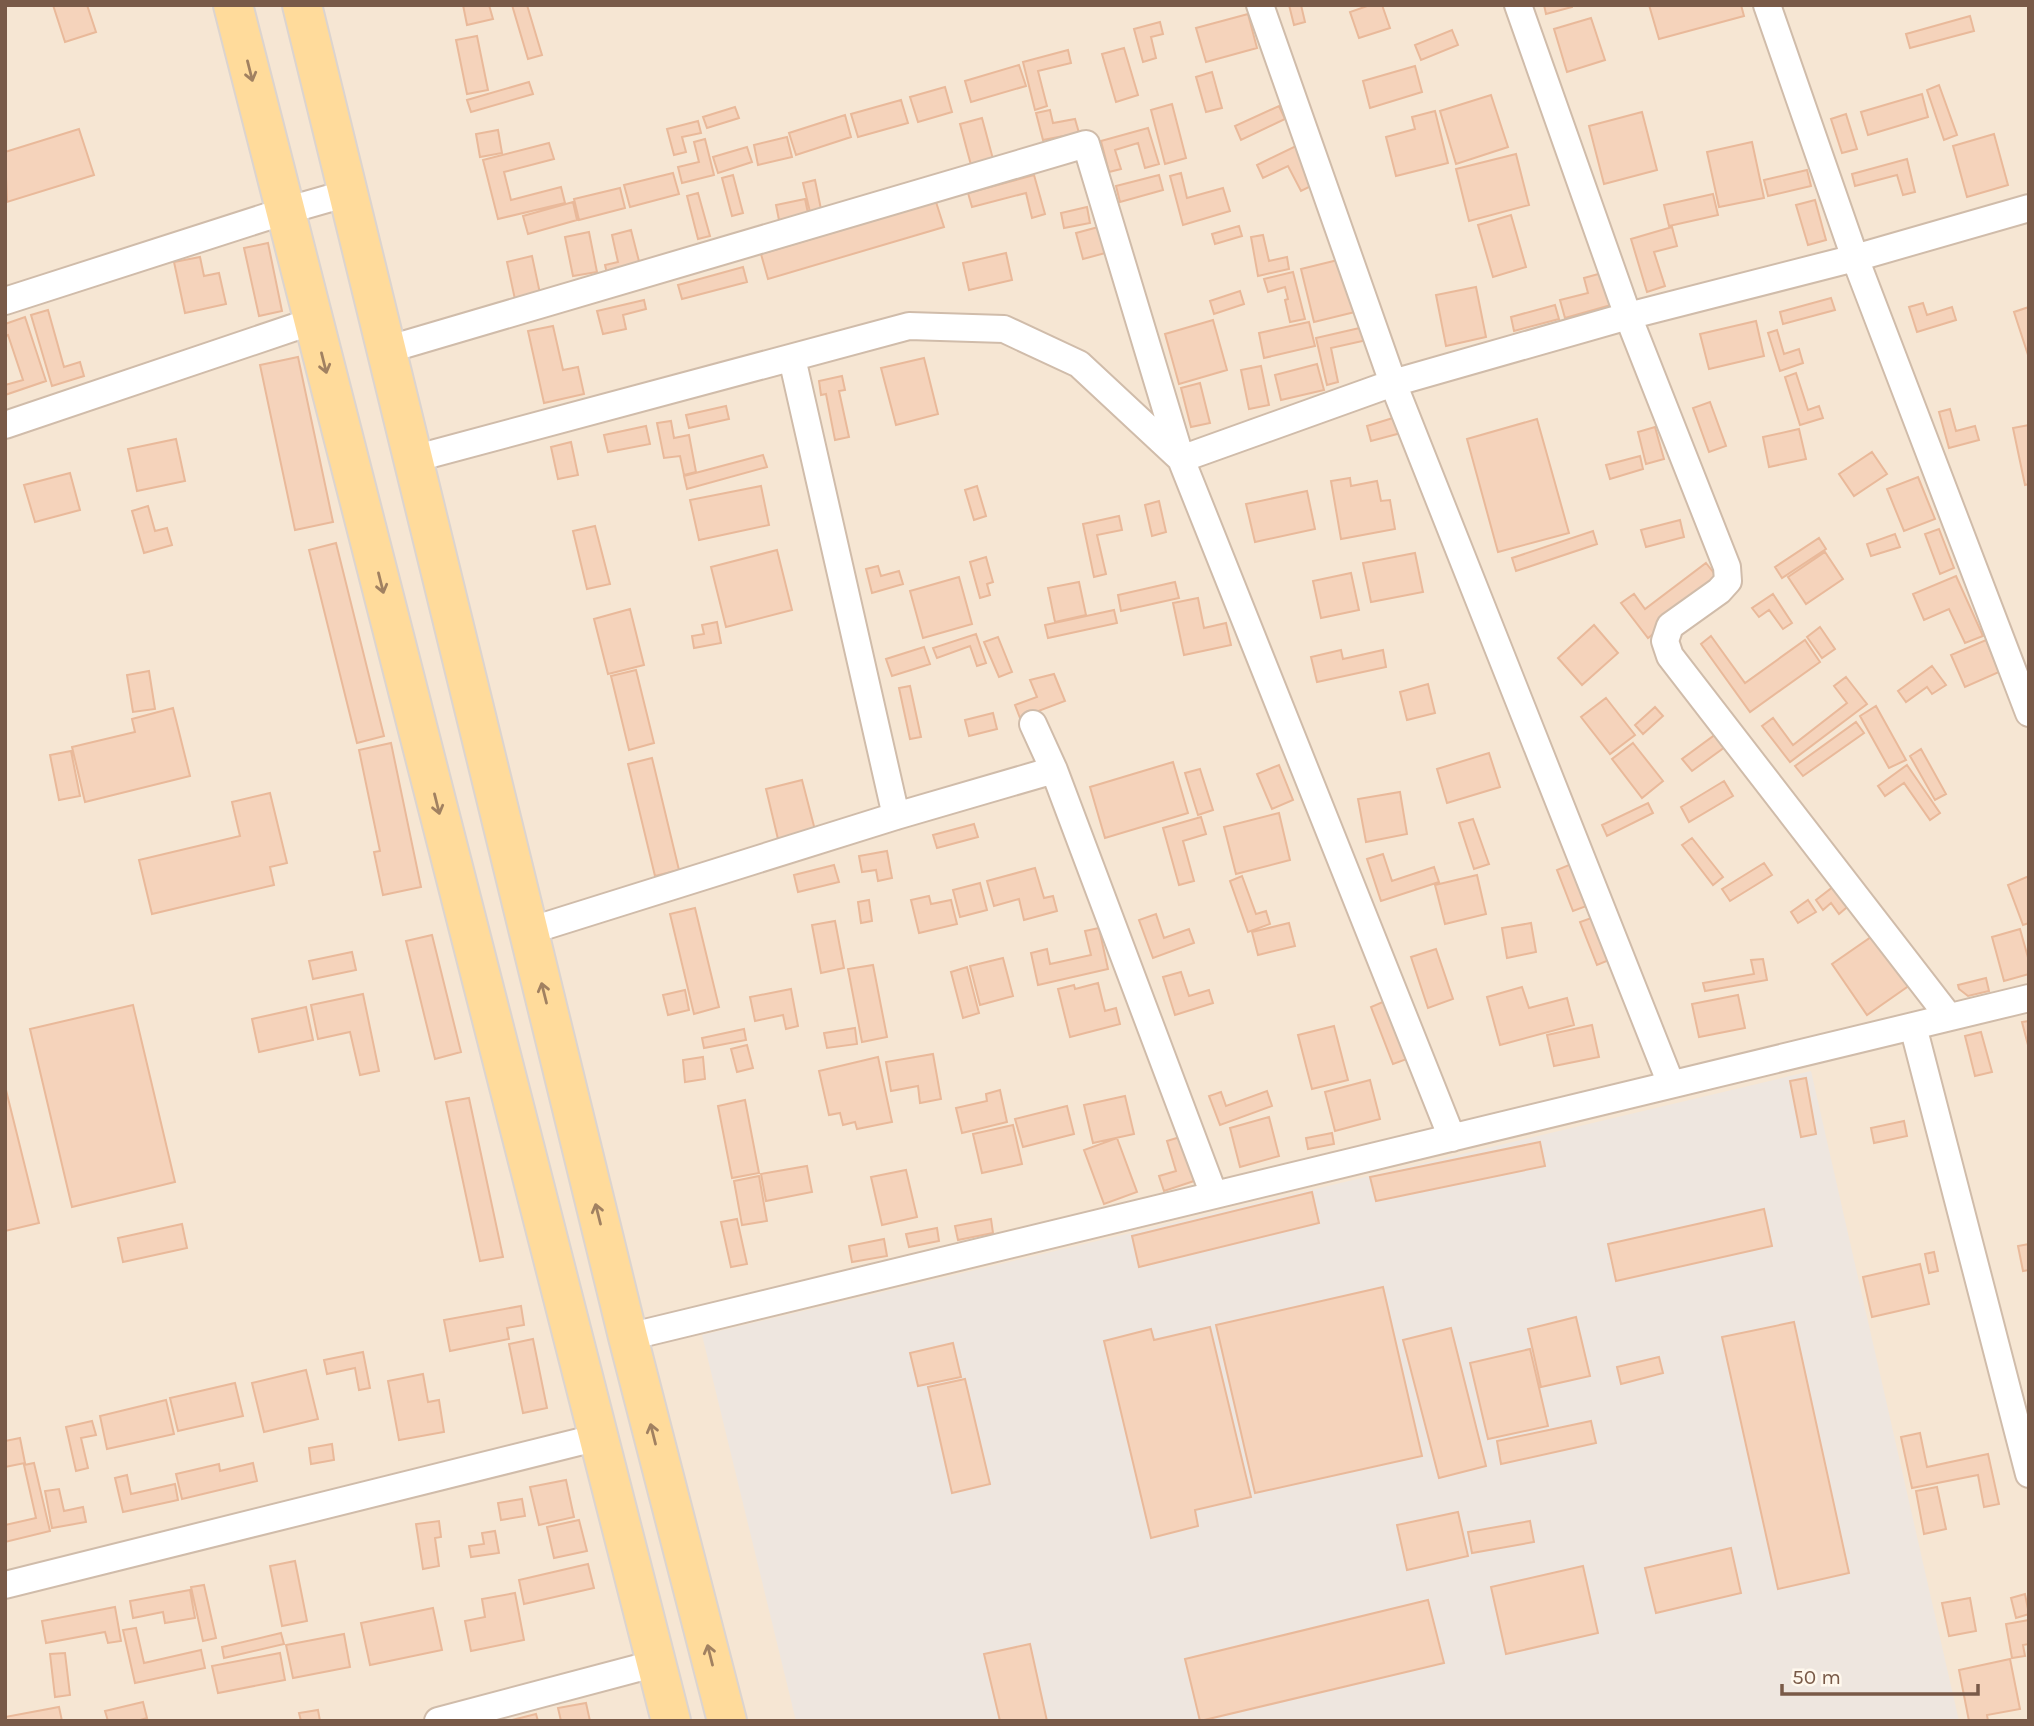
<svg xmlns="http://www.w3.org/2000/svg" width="2034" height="1726" viewBox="0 0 2034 1726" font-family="Karla,sans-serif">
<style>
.residential{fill:#f6e6d3}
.industrial{fill:#eee6df}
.building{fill:#f5d3bb;stroke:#e9b99a;stroke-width:2}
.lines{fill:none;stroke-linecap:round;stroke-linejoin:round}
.minor-casing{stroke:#d0bcaa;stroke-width:30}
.primary-casing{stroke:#dcd4cf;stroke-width:42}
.minor{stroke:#fff;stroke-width:26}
.primary{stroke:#ffdb9b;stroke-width:38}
.oneway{stroke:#a18161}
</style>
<rect width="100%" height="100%" fill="#fef4e5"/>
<!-- residential -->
<path class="residential" d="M5 5H2029V1721H5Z"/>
<!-- industrial -->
<path class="industrial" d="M1811 1071 1959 1721H796L702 1335Z"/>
<!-- building -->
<path class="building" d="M53 5H87L96 32 65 42Z
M463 5H489L493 19 467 25Z
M512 5H527L542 55 528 59Z
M1289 5H1301L1305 22 1294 25Z
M1370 5H1382L1390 28 1359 38 1350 12Z
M1544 5H1572V7L1546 14Z
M1649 5H1741L1744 16 1659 39Z
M1248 14 1257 48 1206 62 1196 28Z
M1970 16 1974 31 1910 48 1906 34Z
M1591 18 1605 60 1567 72 1554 29Z
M1160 22 1163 34 1151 37 1156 58 1143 62 1134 29Z
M1452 30 1458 45 1421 60 1415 45Z
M477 36 488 90 467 94 456 40Z
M1124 48 1138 95 1116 102 1102 54Z
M1068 50 1071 63 1038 71 1047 106 1035 110 1023 62Z
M1019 65 1026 86 971 102 965 81Z
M1415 66 1422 92 1370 108 1363 81Z
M1212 72 1222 108 1206 112 1196 77Z
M529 82 533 94 471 112 467 100Z
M1939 85 1957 135 1944 140 1927 90Z
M945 87 952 112 918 122 910 97Z
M1922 94 1928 117 1868 135 1861 112Z
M1491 95 1508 147 1456 164 1440 111Z
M901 100 908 123 858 137 851 114Z
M1172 104 1186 158 1165 164 1151 110Z
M1279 106 1285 119 1241 140 1235 126Z
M735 107 739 118 707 128 703 117Z
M1050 110 1053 123 1075 119 1079 133 1043 140 1036 113Z
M1435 111 1448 163 1396 176 1386 137 1415 129 1412 117Z
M1642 112 1657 170 1604 184 1589 126Z
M1846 114 1857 149 1842 153 1831 119Z
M845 115 851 137 796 155 789 133Z
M982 118 993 159 971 165 960 124Z
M698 121 701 133 682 137 686 152 674 155 667 129Z
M1148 128 1159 164 1145 168 1138 143 1115 150 1121 169 1109 172 1101 141Z
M79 129 94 175 7 202 5 152Z
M498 130 502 153 480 157 476 134Z
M1994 134 2008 185 1967 197 1953 146Z
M787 137 792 157 758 165 754 145Z
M705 139 714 175 682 183 678 167 699 162 694 142Z
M1752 142 1764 198 1719 207 1707 152Z
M549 143 554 159 504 172 511 200 561 187 565 203 498 219 483 160Z
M1296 146 1315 184 1301 191 1288 166 1263 178 1257 165Z
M747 147 752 162 718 173 713 157Z
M1516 154 1529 205 1469 221 1456 169Z
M1907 159 1915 192 1903 195 1897 175 1855 186 1852 174Z
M1807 170 1811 186 1768 196 1764 180Z
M673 173 679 194 630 207 624 185Z
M1181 173 1187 198 1223 188 1230 211 1183 225 1170 176Z
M733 175 743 213 732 216 722 178Z
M1034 175 1045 214 1032 218 1026 193 972 207 968 193Z
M1159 175 1163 190 1120 202 1116 186Z
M815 180 822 214 811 216 803 183Z
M620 188 625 208 579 220 574 199Z
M698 193 710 236 698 239 687 196Z
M1713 194 1718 215 1669 226 1664 205Z
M805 199 809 218 780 225 776 205Z
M1815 200 1826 240 1808 245 1796 205Z
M573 202 577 220 528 234 523 216Z
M936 202 944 227 768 279 761 254Z
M1087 207 1090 223 1064 228 1061 213Z
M1511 215 1526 267 1493 277 1478 225Z
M1102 226 1109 252 1083 259 1076 233Z
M1239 226 1242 236 1215 244 1212 234Z
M1672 227 1677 246 1654 252 1665 286 1647 292 1631 239Z
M631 230 642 273 609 282 605 265 618 262 612 235Z
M589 232 597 272 573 276 565 237Z
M1263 235 1269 261 1287 257 1289 269 1258 276 1251 237Z
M268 243 282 311 259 316 244 248Z
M1006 253 1012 280 969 290 963 263Z
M532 256 541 298 516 304 507 262Z
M200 257 204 276 219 273 226 304 185 313 174 262Z
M1346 258 1359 311 1314 322 1301 269Z
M743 267 747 282 682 299 678 285Z
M1293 272 1305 319 1290 322 1285 300 1288 299 1285 287 1268 292 1264 279Z
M1602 273 1611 305 1565 318 1560 300 1588 293 1584 278Z
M1476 287 1486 337 1446 346 1436 295Z
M1240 291 1244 304 1214 314 1210 301Z
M1831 298 1835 310 1783 324 1780 312Z
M644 300 646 309 623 315 626 329 603 334 597 311Z
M1923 303 1927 315 1952 307 1956 320 1917 332 1909 307Z
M1555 305 1559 319 1514 331 1511 317Z
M2029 307V358L2014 312Z
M48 310 64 367 80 362 84 376 52 386 31 315Z
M25 317 46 381 5 395V385L23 380 8 335 5 336V324Z
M1213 320 1227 370 1179 384 1165 334Z
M1756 321 1764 356 1709 369 1700 334Z
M1309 322 1315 346 1264 358 1259 333Z
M553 326 563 370 578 367 584 394 544 403 528 331Z
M1364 327 1367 340 1331 348 1338 382 1327 385 1316 338Z
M1777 330 1784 354 1799 349 1803 363 1780 371 1768 333Z
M298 357 333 522 295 530 260 365Z
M924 358 938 414 896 425 881 368Z
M1317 364 1324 390 1281 400 1275 375Z
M1261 366 1269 405 1249 409 1241 370Z
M1796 373 1808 410 1819 406 1823 418 1800 425 1785 377Z
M842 376 845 390 839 391 849 437 835 440 826 394 821 395 819 381Z
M1200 383 1210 423 1191 427 1181 388Z
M1710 402 1726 446 1709 452 1693 408Z
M726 406 729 419 689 428 686 415Z
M1950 409 1956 431 1975 426 1979 440 1949 448 1939 412Z
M1396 417 1401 433 1371 441 1367 426Z
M1537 419 1569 533 1498 552 1467 439Z
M671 421 674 438 689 435 696 472 684 475 680 456 664 458 657 423Z
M2029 425V484L2025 485 2013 428Z
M646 426 650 444 608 452 604 435Z
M1655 427 1664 459 1646 464 1638 432Z
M1799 429 1806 459 1769 467 1763 437Z
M176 439 185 481 137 491 128 449Z
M571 442 578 475 558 479 551 447Z
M1872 452 1887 474 1854 496 1839 474Z
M763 455 767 467 687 489 684 476Z
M1640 456 1643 469 1610 479 1606 465Z
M70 473 80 510 35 522 24 485Z
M1918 477 1935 519 1904 531 1887 489Z
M1350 478 1351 486 1377 481 1381 501 1390 500 1395 529 1341 539 1331 481Z
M761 486 769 525 699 540 690 500Z
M977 486 986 516 974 520 965 490Z
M1307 491 1315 529 1255 542 1246 504Z
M1159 501 1166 532 1152 536 1145 505Z
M148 506 155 531 167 528 172 545 144 553 132 511Z
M1119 516 1122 530 1097 535 1106 574 1094 577 1083 524Z
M1680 520 1684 537 1646 547 1641 530Z
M595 526 610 584 587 589 573 531Z
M1939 529 1954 568 1940 574 1925 534Z
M1593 531 1597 544 1516 571 1512 558Z
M1895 534 1900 547 1871 556 1867 544Z
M1819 538 1826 549 1782 578 1775 567Z
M336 543 384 736 357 743 309 550Z
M777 550 792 610 726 627 711 567Z
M1825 552 1843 579 1806 604 1788 577Z
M1415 553 1423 592 1371 602 1363 563Z
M986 557 993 582 987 584 990 595 980 598 970 562Z
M1706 563 1721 582 1648 638 1621 603 1634 594 1645 609Z
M878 566 881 576 899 571 903 584 872 593 866 569Z
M1351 573 1359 610 1321 618 1313 581Z
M1956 576 1983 636 1965 643 1949 609 1924 620 1913 594Z
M959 577 972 624 923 638 910 591Z
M1079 582 1086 615 1055 622 1048 588Z
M1175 582 1179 598 1121 611 1118 595Z
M1773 594 1792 623 1783 629 1769 610 1759 617 1752 608Z
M1198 598 1204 628 1226 623 1231 645 1184 655 1173 603Z
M630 609 644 665 608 674 594 619Z
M1114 610 1117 623 1048 638 1045 625Z
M717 622 721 643 694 648 692 636 704 634 702 625Z
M1594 625 1618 653 1582 685 1558 658Z
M1820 627 1835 649 1822 658 1807 637Z
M976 634 986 663 977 666 970 646 937 658 933 648Z
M1711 636 1745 683 1805 640 1820 662 1750 712 1701 644Z
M998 637 1012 672 999 677 984 642Z
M1986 640 1999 672 1965 687 1951 655Z
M924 647 930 664 892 676 886 659Z
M1341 650 1343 659 1383 650 1386 667 1317 682 1311 657Z
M1932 666 1946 685 1932 694 1927 687 1906 702 1898 691Z
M636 670 654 743 629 750 611 676Z
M149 671 155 709 133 712 127 675Z
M1054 674 1065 701 1020 718 1015 705 1037 697 1030 680Z
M1846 677 1867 704 1790 762 1762 726 1773 718 1793 745 1847 703 1834 686Z
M1428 684 1435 713 1407 720 1400 692Z
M910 686 921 737 910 739 899 688Z
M1606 698 1635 735 1610 754 1581 717Z
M1876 706 1906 760 1889 768 1860 716Z
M1655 707 1663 716 1643 734 1635 725Z
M173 708 190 776 85 802 72 747 135 732 132 719Z
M993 713 997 729 969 736 965 720Z
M1856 722 1864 733 1803 776 1795 766Z
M1716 734 1725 747 1692 771 1682 759Z
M391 743 421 887 383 895 374 852 380 851 359 750Z
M1633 743 1663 781 1642 798 1612 759Z
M1921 749 1946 794 1935 800 1910 756Z
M71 751 80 796 59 800 50 755Z
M1489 753 1500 787 1447 803 1437 769Z
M652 758 679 870 655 876 628 764Z
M1173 762 1188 813 1105 838 1090 787Z
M1279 765 1293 800 1272 809 1257 774Z
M1907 765 1940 813 1930 820 1904 783 1885 796 1878 786Z
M1200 769 1213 810 1198 815 1185 773Z
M802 780 815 830 778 839 766 789Z
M1724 781 1733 796 1689 822 1681 807Z
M1400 792 1407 834 1366 842 1358 799Z
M270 793 287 863 270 867 274 885 152 914 139 860 240 836 232 802Z
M1648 803 1653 813 1607 836 1602 825Z
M1279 813 1290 860 1236 874 1224 827Z
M1201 817 1206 834 1183 841 1194 881 1179 885 1163 828Z
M1473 819 1489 864 1474 869 1459 823Z
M974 824 978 837 937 848 933 835Z
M1692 838 1723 877 1713 885 1682 845Z
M887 851 892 878 878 881 876 870 862 872 859 856Z
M1383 854 1392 881 1434 867 1439 882 1381 901 1367 859Z
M1576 862 1592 904 1573 911 1557 870Z
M1764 863 1772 875 1730 901 1722 889Z
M834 865 839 882 798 892 794 875Z
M1035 868 1044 898 1053 896 1057 911 1024 920 1019 899 994 906 987 881Z
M1477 875 1486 914 1445 924 1435 885Z
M1242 876 1256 914 1266 911 1270 924 1248 932 1230 881Z
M2029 876V923L2023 925 2008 885Z
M980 883 987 910 960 917 953 890Z
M1838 883 1853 902 1839 914 1831 903 1823 910 1816 900Z
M929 896 931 904 951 900 957 924 919 933 911 900Z
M869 900 872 921 861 923 858 902Z
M1808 900 1816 912 1798 923 1791 912Z
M695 908 719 1007 694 1014 670 914Z
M1156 914 1164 938 1189 929 1194 943 1153 958 1139 920Z
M1597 916 1614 958 1597 965 1580 922Z
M835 921 844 968 821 973 812 925Z
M1289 923 1295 946 1258 955 1252 932Z
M1531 923 1536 952 1507 958 1502 928Z
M1099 928 1108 969 1038 985 1031 953 1047 949 1050 964 1091 955 1085 931Z
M2020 929 2029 961V974L2004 981 1992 937Z
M432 935 461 1052 435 1059 406 941Z
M1874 935 1910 985 1867 1015 1832 964Z
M1436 949 1453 999 1428 1008 1411 957Z
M352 952 356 970 313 979 309 961Z
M1003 958 1013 996 980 1005 970 966Z
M1763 959 1767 980 1705 991 1703 983 1754 974 1751 960Z
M873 965 887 1037 862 1042 848 969Z
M967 967 979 1013 963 1018 951 972Z
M1181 972 1189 996 1209 990 1213 1003 1175 1015 1163 977Z
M1986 978 1989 991 1968 996 1959 989 1958 985Z
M1098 983 1105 1011 1116 1008 1120 1024 1070 1037 1058 989 1074 985 1075 989Z
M1522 987 1529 1008 1567 998 1574 1025 1500 1045 1487 997Z
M791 989 798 1026 786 1029 783 1015 755 1021 750 997Z
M685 990 689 1010 668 1015 663 995Z
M363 994 379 1071 360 1075 350 1032 318 1039 311 1005Z
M1738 995 1745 1028 1699 1037 1692 1004Z
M1385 1001 1407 1059 1393 1064 1371 1007Z
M133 1005 175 1182 72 1207 30 1029Z
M306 1007 313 1040 259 1052 252 1019Z
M2029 1021V1049L2022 1022Z
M1592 1025 1599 1057 1554 1066 1547 1035Z
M1334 1026 1348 1080 1312 1089 1298 1035Z
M855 1028 857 1044 827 1048 824 1033Z
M744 1029 746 1040 704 1048 702 1038Z
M1981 1032 1992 1072 1975 1076 1965 1036Z
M747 1045 753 1068 737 1072 731 1049Z
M933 1054 941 1099 920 1103 918 1086 891 1091 886 1062Z
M703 1057 705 1079 685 1082 683 1060Z
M878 1057 892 1122 857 1129 855 1122 843 1125 840 1113 829 1115 819 1071Z
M1806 1078 1816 1134 1801 1137 1790 1081Z
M1370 1080 1380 1119 1335 1131 1325 1092Z
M5 1086 39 1223 5 1231Z
M1000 1090 1007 1122 962 1133 956 1108 987 1101 986 1094Z
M1267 1091 1272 1106 1220 1125 1209 1096 1221 1092 1226 1106Z
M1125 1096 1134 1134 1093 1143 1084 1105Z
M469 1098 503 1257 480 1261 446 1102Z
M745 1100 759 1173 732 1178 718 1106Z
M1067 1106 1074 1134 1023 1147 1015 1119Z
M1269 1117 1279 1156 1240 1167 1230 1128Z
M1904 1121 1907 1136 1874 1143 1871 1128Z
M1013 1125 1022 1164 982 1173 973 1134Z
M1332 1133 1334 1144 1308 1149 1306 1138Z
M1180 1137 1194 1181 1164 1191 1159 1176 1176 1171 1167 1141Z
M1117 1138 1137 1192 1104 1204 1084 1150Z
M1540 1142 1545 1166 1376 1201 1370 1177Z
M807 1166 812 1192 766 1201 761 1174Z
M906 1170 917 1217 882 1225 871 1177Z
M759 1176 767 1221 742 1225 734 1181Z
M1312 1192 1319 1223 1139 1267 1132 1236Z
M1764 1209 1772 1246 1616 1281 1608 1244Z
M737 1219 747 1264 731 1267 721 1222Z
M991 1219 993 1233 958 1240 955 1226Z
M182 1224 187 1248 123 1262 118 1238Z
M937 1228 939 1241 909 1247 906 1234Z
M884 1239 887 1256 852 1262 849 1246Z
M2029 1244V1270L2023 1271 2018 1246Z
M1934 1252 1938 1271 1929 1273 1925 1254Z
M1920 1264 1929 1304 1872 1317 1863 1277Z
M1383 1287 1422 1456 1255 1493 1216 1325Z
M521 1306 524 1325 507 1328 509 1339 450 1351 444 1320Z
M1576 1317 1590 1376 1541 1387 1528 1329Z
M1794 1322 1849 1573 1778 1589 1722 1337Z
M1210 1327 1251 1497 1195 1510 1198 1526 1151 1538 1104 1341 1151 1329 1154 1340Z
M1451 1328 1486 1466 1439 1478 1403 1340Z
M533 1339 547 1408 523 1413 509 1344Z
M953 1343 961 1377 918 1386 910 1353Z
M1530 1349 1548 1426 1488 1439 1470 1363Z
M363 1352 370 1388 359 1390 355 1368 327 1374 324 1360Z
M1659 1357 1663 1373 1621 1384 1617 1367Z
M306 1370 318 1419 264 1432 252 1383Z
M423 1374 428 1402 439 1400 444 1432 399 1440 388 1381Z
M965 1379 990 1484 952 1493 928 1387Z
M235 1383 243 1416 178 1431 170 1398Z
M166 1400 174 1434 107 1449 100 1416Z
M92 1421 96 1435 81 1438 88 1468 76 1471 66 1427Z
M1591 1421 1596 1443 1501 1464 1497 1441Z
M1920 1433 1927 1467 1988 1454 1999 1504 1984 1507 1978 1475 1912 1488 1901 1437Z
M20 1438 25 1463 5 1467V1441Z
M332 1444 334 1460 311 1464 309 1448Z
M34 1463 50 1531 5 1542V1525L36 1518 24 1465Z
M253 1463 257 1481 182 1499 176 1474 219 1464 220 1471Z
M127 1475 131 1494 175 1484 178 1500 123 1512 115 1478Z
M566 1480 574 1517 539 1525 530 1487Z
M1937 1487 1946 1529 1924 1534 1916 1491Z
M59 1489 64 1511 83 1507 86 1522 52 1528 45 1491Z
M522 1499 525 1516 501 1520 498 1503Z
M1458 1512 1468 1556 1407 1570 1397 1525Z
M579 1520 587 1551 554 1558 547 1527Z
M439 1521 441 1537 435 1538 439 1566 423 1569 416 1524Z
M1530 1521 1534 1542 1472 1553 1468 1532Z
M495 1531 499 1553 471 1557 469 1546 484 1544 482 1533Z
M1731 1548 1741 1593 1656 1613 1645 1568Z
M295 1561 307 1621 282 1626 270 1566Z
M588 1564 594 1588 524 1604 519 1580Z
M1583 1566 1598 1633 1506 1654 1491 1587Z
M204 1585 216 1638 203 1641 191 1587Z
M190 1590 195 1618 165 1623 163 1612 133 1618 130 1601Z
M515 1593 524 1640 471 1651 465 1621 485 1617 482 1599Z
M2025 1594 2029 1614 2016 1618 2011 1598Z
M1970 1598 1976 1631 1949 1636 1942 1603Z
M1428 1600 1444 1663 1200 1721 1185 1659Z
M115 1607 121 1641 108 1643 105 1632 46 1643 42 1621Z
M433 1608 442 1650 370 1665 361 1623Z
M2029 1620V1644L2023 1645 2025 1656 2012 1658 2006 1624Z
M136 1628 144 1663 201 1650 205 1668 135 1683 123 1630Z
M281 1633 284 1644 224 1658 222 1647Z
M344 1634 350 1667 293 1678 286 1645Z
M1030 1644 1047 1721H1000L984 1654Z
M65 1653 70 1695 55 1697 50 1654Z
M280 1653 285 1680 218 1693 212 1666Z
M2010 1659 2020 1709 1987 1715 1988 1721H1969L1959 1670Z
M143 1702 147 1718 137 1721H108L105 1711Z
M586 1703 590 1721H561L558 1708Z
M59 1707 62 1721H5V1717Z
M318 1710 320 1721H301L299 1713Z
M536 1714 538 1721H508Z"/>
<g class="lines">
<!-- minor casing -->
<g class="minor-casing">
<path id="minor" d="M1260 5 1393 383 1671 1084
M1518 5 1628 316 1727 567 1728 581 1719 591 1670 626 1665 641 1670 656 1949 1017
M1767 5 1855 258 2029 713
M5 301 285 211 348 193
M386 350 1086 144 1181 459 1452 1138
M792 358 896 816
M5 425 313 321
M413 459 909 326 1004 329 1079 364 1181 459 1393 383 1628 316 1855 258 2029 208
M1033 724 1054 770 1214 1195
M529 931 896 816 1054 770
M1913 1026 2029 1474
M628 1337 2029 998
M5 1585 599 1437
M438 1721 657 1663"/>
</g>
<!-- primary casing -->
<g class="primary-casing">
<path id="primary" d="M233 5 671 1721
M302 5 628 1337 727 1721"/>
</g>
<!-- minor -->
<use href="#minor" class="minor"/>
<!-- primary -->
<use href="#primary" class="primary"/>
</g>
<!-- one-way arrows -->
<defs><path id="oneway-shaft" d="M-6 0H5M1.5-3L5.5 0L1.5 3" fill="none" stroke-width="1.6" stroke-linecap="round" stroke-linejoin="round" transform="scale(1.75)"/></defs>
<g class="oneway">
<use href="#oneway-shaft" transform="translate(250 71) rotate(76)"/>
<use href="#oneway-shaft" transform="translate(324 363) rotate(76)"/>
<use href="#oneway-shaft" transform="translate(381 583) rotate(76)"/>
<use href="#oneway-shaft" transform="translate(437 804) rotate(76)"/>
<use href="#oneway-shaft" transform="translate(544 993) rotate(-104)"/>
<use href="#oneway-shaft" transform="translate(598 1214) rotate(-104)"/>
<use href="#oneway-shaft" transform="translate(653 1434) rotate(-104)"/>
<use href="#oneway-shaft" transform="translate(710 1655) rotate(-104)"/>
</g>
<!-- border -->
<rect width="2034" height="1726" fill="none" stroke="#795a48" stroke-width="14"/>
<!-- scale -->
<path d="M1782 1684v10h196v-10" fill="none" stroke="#795a48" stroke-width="3.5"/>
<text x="1792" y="1684" font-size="21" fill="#795a48" stroke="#fff8ed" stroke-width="5" paint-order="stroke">50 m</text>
</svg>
